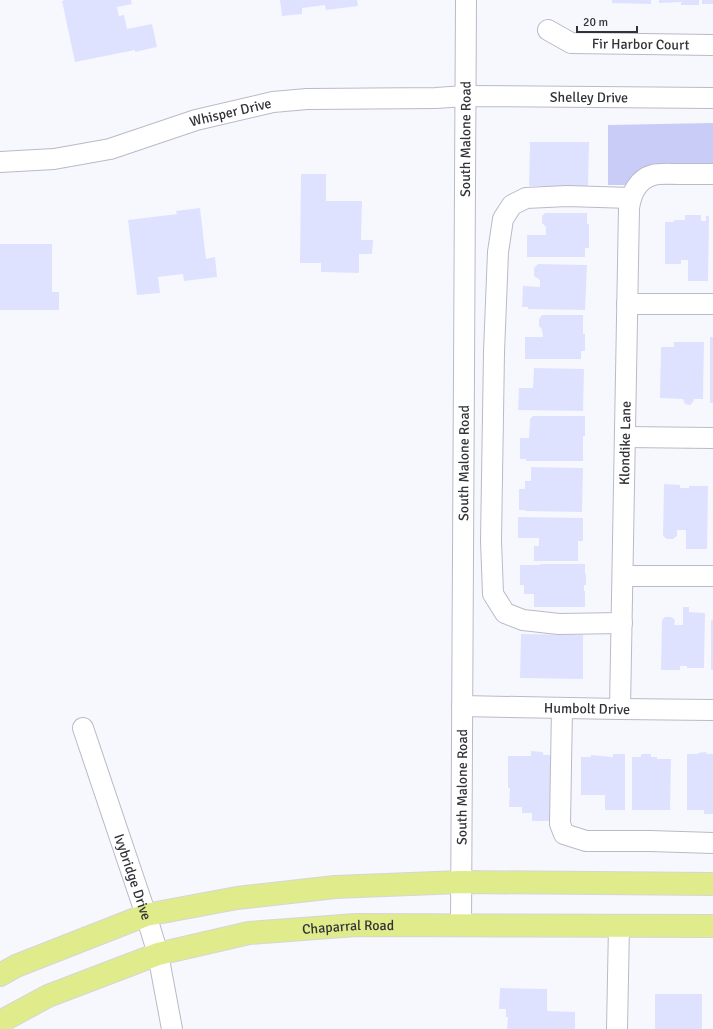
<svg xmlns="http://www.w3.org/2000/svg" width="713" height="1029" viewBox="0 0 713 1029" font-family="Signika,sans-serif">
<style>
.green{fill:#c9ccf6}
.building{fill:#dfe2fe}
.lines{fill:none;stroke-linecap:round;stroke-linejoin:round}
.minor-casing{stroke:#b9bac8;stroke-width:22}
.major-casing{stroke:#d6d6d7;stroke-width:24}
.minor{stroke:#fff;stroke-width:20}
.major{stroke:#e0eb8b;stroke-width:22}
.labels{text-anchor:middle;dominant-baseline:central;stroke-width:3;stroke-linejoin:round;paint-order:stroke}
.street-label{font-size:14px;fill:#323238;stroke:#f7f8fe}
</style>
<rect width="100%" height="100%" fill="#f7f8fe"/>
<!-- green -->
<path class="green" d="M713 123V185H608V125Z"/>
<!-- building -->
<path class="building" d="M65 0H131L132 4 117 7 119 16 124 15 127 29 152 24 157 47 135 52V50L75 62 62 1Z
M280 0H357L358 6 326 10 325 5 302 8V14L282 16Z
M612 0H651V4L612 3Z
M659 0H699V5H681V2L659 3Z
M702 0H713V4H702Z
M530 142H589L588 187 529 186Z
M301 174H326V201H362L361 240H373L372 254H359V273L321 272V263H300Z
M200 208 206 259 215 257 217 277 184 281 183 274 158 277 160 293 137 295 128 220 177 214 176 211Z
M545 213H587V224H589V248H585V257H527V235H546V227L542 223V216Z
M685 215H701V221H706V216H709L708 281H688V260H681V264H665V222H674V220H685Z
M0 244H52V292H59V310H0Z
M538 264 587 265 585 310 528 309V307H522L523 286 540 287V280L534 276V268Z
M542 315H583V334H585V351H581V359H525V337H543L542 329 539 326V319Z
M710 337H713V403H710Z
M674 342H704L703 399H694L693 402 690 405 685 404 683 399 660 398 661 347H674Z
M534 368 584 369 583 411 518 410 519 388H533Z
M533 416H585V436H583V461H526V459H520V438H529L530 419Z
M531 467 583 468 582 512 525 511V510H519V489H525V481H531Z
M664 484 680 485V488H689V486H708L707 549H686V530H677V536L673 539H667L663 536Z
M518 517 583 518V541H578V561H534V546H539V538H518Z
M540 564H585V574H586V585H584V591H585V607H534V594H524V585H520V565H540Z
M683 607H689V612L705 613 704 668H687V666H680V670H661L662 620 665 617H671L675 620 674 625H683Z
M713 619V670H711V621Z
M521 634 583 635V679L520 678Z
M531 751 543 752V755H552L550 821H532V813H522V807H509L510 788H508V756H531Z
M706 752 707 754H713V814H704V810H687V754H698V753Z
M613 754H625V810H605V795H581V757H591V755L613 757Z
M641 754H651V757H657V759H671L670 810H632V757H641Z
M500 988 547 989V1011L575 1012V1029H507L508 1017H506V1009H499Z
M655 994H702V1029H655Z"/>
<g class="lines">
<!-- minor casing -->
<g class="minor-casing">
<g id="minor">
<path id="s1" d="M548 30 571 43 713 45"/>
<path id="s2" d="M0 162 54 159 110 149 196 120 273 102 307 99 436 98 465 96 713 98"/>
<path d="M627 304H713"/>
<path d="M625 437 713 438"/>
<path d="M623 576H713"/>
<path d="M622 623 559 624 523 620 505 613 493 594 491 541 494 352 498 252 503 219 512 205 526 198 567 196 631 198"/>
<path id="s3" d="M462 706 620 709 713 710"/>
<path d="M562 708 560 824 564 834 586 841H650L713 843"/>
<path id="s4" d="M620 709 629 208C631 194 638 179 653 175 661 173 670 174 678 174 690 174 701 174 713 174"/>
<path id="s5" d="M83 728 146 915 158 954 172 1029"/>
<path id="s6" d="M461 926 466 0"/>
<path d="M617 1029 619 926"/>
</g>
</g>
<!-- major casing -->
<g class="major-casing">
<g id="major">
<path d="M0 975 16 966 146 915 237 898 335 887 461 882 713 884"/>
<path id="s7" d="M0 1022 48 996 158 954 249 933 356 925 713 926"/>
</g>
</g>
<!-- minor -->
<use href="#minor" class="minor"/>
<!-- major -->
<use href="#major" class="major"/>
</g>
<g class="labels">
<!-- street labels -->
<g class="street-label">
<text stroke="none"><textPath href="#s1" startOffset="96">Fir Harbor Court</textPath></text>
<text stroke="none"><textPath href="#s2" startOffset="597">Shelley Drive</textPath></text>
<text stroke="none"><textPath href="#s2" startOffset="237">Whisper Drive</textPath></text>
<text stroke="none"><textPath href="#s6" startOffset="787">South Malone Road</textPath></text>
<text stroke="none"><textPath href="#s4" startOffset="266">Klondike Lane</textPath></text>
<text stroke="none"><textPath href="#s6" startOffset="463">South Malone Road</textPath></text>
<text stroke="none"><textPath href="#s3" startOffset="125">Humbolt Drive</textPath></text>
<text stroke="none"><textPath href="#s6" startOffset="139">South Malone Road</textPath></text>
<text stroke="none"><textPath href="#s5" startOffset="157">Ivybridge Drive</textPath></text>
<text stroke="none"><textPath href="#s7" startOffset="365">Chaparral Road</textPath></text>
</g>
</g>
<!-- scale -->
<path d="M577 26v6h60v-6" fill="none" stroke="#323238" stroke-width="2"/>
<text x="583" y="26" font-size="12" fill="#323238" stroke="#f7f8fe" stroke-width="3" paint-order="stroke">20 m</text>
</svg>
